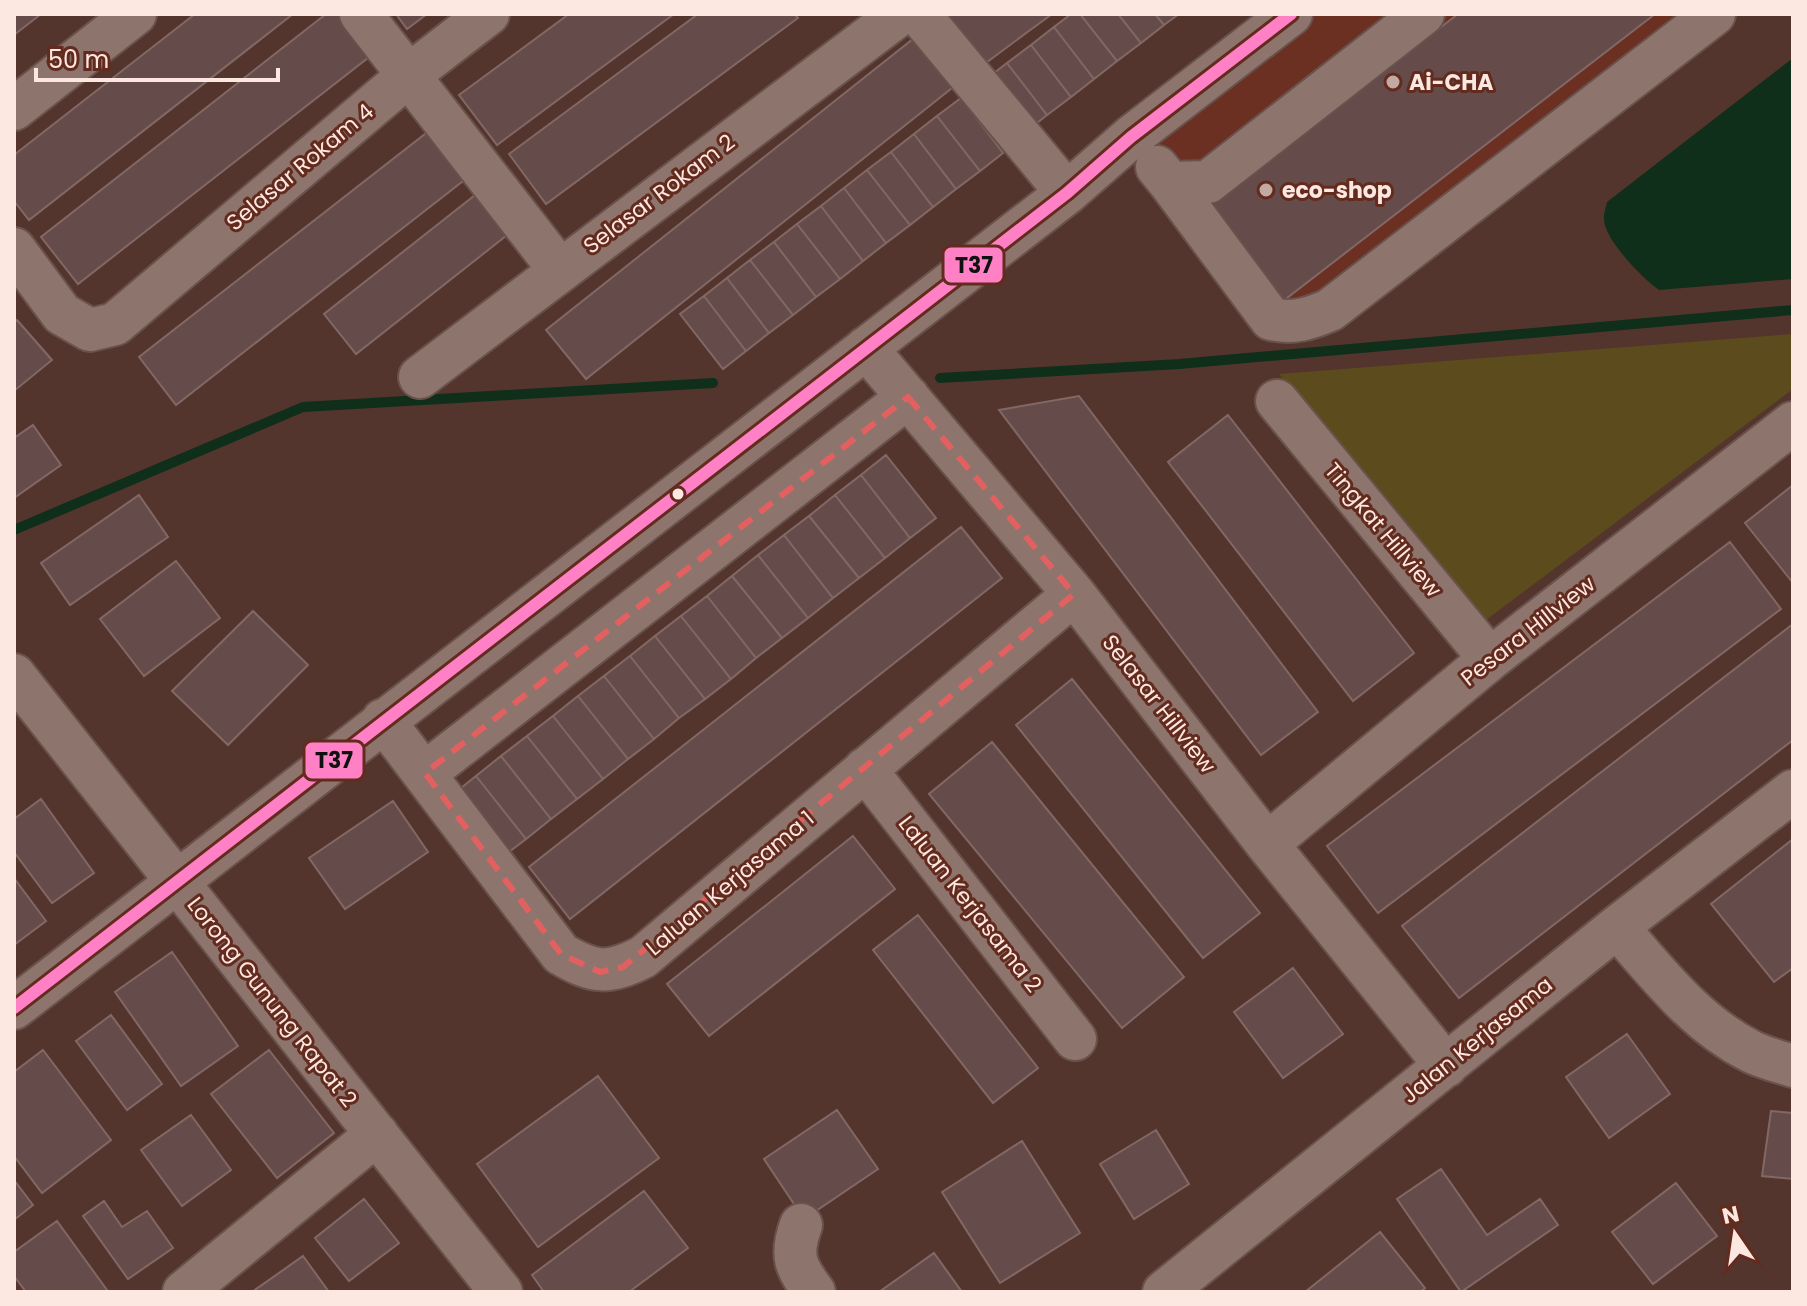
<svg xmlns="http://www.w3.org/2000/svg" width="1807" height="1306" viewBox="0 0 1807 1306" font-family="Poppins,sans-serif">
<style>
.built{fill:#6b3022}
.green{fill:#5c4b1d}
.water{fill:#102f1b}
.lines{fill:none;stroke-linecap:round;stroke-linejoin:round}
.stream{stroke:#102f1b;stroke-width:10}
.building{fill:#654b49;stroke:#826865;stroke-width:2}
.minor-casing{stroke:#6a524c;stroke-width:46}
.minor{stroke:#8d756e;stroke-width:42}
.bus-1-casing{stroke:#632b1e;stroke-width:18}
.bus-1{stroke:#ff80c5;stroke-width:12}
.marked{fill:none;stroke:#e26160;stroke-width:6;stroke-dasharray:16 10;stroke-linejoin:round}
.poi-dot{fill:#c2a9a2;stroke:#632b1e;stroke-width:3}
.bus-dot{fill:#fde7e1;stroke:#632b1e;stroke-width:3}
.labels{text-anchor:middle;dominant-baseline:central;stroke-width:6;stroke-linejoin:round;paint-order:stroke}
.poi-label{font-size:22px;font-weight:bold;fill:#fde7e1;stroke:#632b1e;text-anchor:start}
.street-label{font-size:22px;fill:#fde7e1;stroke:#632b1e}
.line-badge{stroke:#632b1e;stroke-width:3}
.pale-badge-label{font-size:22px;text-anchor:middle;font-weight:bold;fill:#111}
</style>
<rect width="100%" height="100%" fill="#54352d"/>
<!-- built -->
<path class="built" d="M1290 14H1707L1282 336 1135 135Z"/>
<!-- green -->
<path class="green" d="M1793 334V389L1486 620 1279 374Z"/>
<!-- water -->
<path class="water" d="M1793 58V279L1659 290C1643 279 1605 240 1604 220 1603 214 1606 208 1607 202Z"/>
<g class="lines">
<!-- stream -->
<path class="stream" d="M940 378 1179 364 1793 310
M14 530 303 407 713 383"/>
</g>
<!-- building -->
<path class="building" d="M14 14H41L14 35Z
M195 14H293L29 220 14 201V155Z
M326 14H342L373 54 78 284 41 237Z
M396 14H427L407 29Z
M569 14H674L497 145 459 95Z
M698 14H794L798 18 546 204 509 154Z
M947 14H1052L983 65 946 15Z
M1071 14H1080L1117 61 1094 79 1054 27Z
M1080 14H1118L1141 43 1117 61Z
M1118 14H1155L1164 25 1141 43Z
M1155 14H1179L1164 25Z
M1458 14H1655L1274 308 1200 213Z
M1054 27 1094 79 1071 97 1031 45Z
M918 35 957 84 586 379 546 330Z
M1031 45 1071 97 1047 115 1007 63Z
M1007 63 1047 115 1024 133 984 81Z
M961 98 1003 153 980 171 937 116Z
M937 116 980 171 956 189 914 134Z
M434 127 472 174 176 405 139 357Z
M914 134 956 189 933 207 891 152Z
M891 152 933 207 910 225 867 170Z
M867 170 910 225 886 243 844 188Z
M844 188 886 243 863 261 821 206Z
M479 192 511 232 356 354 324 314Z
M821 206 863 261 840 279 797 224Z
M797 224 840 279 816 297 774 242Z
M774 242 816 297 793 315 750 260Z
M750 260 793 315 769 333 727 278Z
M727 278 769 333 746 351 704 296Z
M704 296 746 351 723 369 680 314Z
M17 320 52 360 14 391V323Z
M1079 396 1318 712 1261 755 999 410Z
M1228 415 1414 653 1353 701 1168 462Z
M33 425 61 465 14 498V438Z
M886 455 936 518 910 538 861 475Z
M861 475 910 538 885 558 835 495Z
M1793 485V583L1745 523Z
M139 495 168 537 70 605 41 563Z
M835 495 885 558 859 578 809 516Z
M809 516 859 578 833 598 784 535Z
M961 527 1002 578 570 919 529 867Z
M784 535 833 598 808 618 758 555Z
M1730 542 1781 609 1378 913 1327 846Z
M758 555 808 618 782 638 732 576Z
M176 561 220 618 144 676 100 619Z
M732 576 782 638 756 658 707 596Z
M707 596 756 658 731 679 681 616Z
M253 611 308 665 228 745 172 691Z
M681 616 731 679 705 699 655 636Z
M1793 624V740L1459 998 1402 926Z
M655 636 705 699 679 718 630 656Z
M630 656 679 718 654 739 604 676Z
M604 676 654 739 628 759 578 696Z
M1072 679 1260 913 1203 958 1016 725Z
M578 696 628 759 603 779 553 716Z
M553 716 603 779 577 799 527 736Z
M527 736 577 799 551 819 501 756Z
M992 742 1184 977 1122 1028 929 794Z
M501 756 551 819 526 839 476 776Z
M476 776 526 839 500 859 450 797Z
M41 799 94 873 52 903 14 852V819Z
M393 801 428 852 345 909 309 858Z
M853 836 895 889 709 1036 667 984Z
M1793 839V968L1774 982 1711 904Z
M14 878 46 921 14 945Z
M918 915 1038 1068 993 1103 873 950Z
M172 952 238 1046 181 1086 115 992Z
M1293 968 1343 1034 1283 1078 1234 1012Z
M111 1015 162 1084 127 1110 76 1041Z
M1627 1034 1670 1094 1609 1138 1566 1077Z
M43 1050 111 1140 42 1193 14 1156V1072Z
M269 1050 334 1133 277 1178 211 1094Z
M598 1076 659 1158 538 1247 477 1164Z
M837 1110 878 1169 804 1219 764 1159Z
M1771 1111 1793 1113V1179L1762 1176Z
M191 1115 231 1170 182 1206 141 1150Z
M1156 1130 1189 1184 1134 1219 1100 1164Z
M1022 1141 1080 1233 1000 1283 942 1192Z
M1441 1169 1487 1235 1540 1199 1558 1225 1461 1292 1397 1199Z
M14 1180 33 1205 14 1220Z
M1676 1183 1717 1236 1653 1284 1612 1232Z
M644 1191 688 1248 629 1292H544L532 1275Z
M364 1199 399 1243 349 1281 315 1238Z
M104 1201 122 1227 147 1211 173 1248 128 1279 83 1216Z
M57 1221 107 1290 104 1292H26L14 1276V1252Z
M1380 1232 1425 1288 1420 1292H1305Z
M934 1253 962 1292H879Z
M303 1256 329 1292H252Z"/>
<g class="lines">
<!-- minor casing -->
<g class="minor-casing">
<path id="minor" d="M361 14 559 269
M919 14 1067 193
M14 109 135 14
M1157 167 1170 183 1208 182 1423 14
M1170 183 1271 319C1293 324 1309 319 1330 310L1714 14
M14 249 62 314 90 330 115 324 409 75 488 14
M866 348 1074 594 1267 844 1446 1066
M420 377 900 14
M1277 401 1490 659
M14 675 501 1292
M383 720 561 954C594 973 608 975 643 957L1074 594
M865 769 1075 1039
M425 773 908 397
M1267 844 1490 659 1793 423
M1617 927C1658 974 1696 1024 1752 1052 1765 1058 1780 1062 1793 1066
M14 1008 1067 193 1131 137 1291 14
M801 1225C790 1255 795 1267 814 1292
M184 1292 377 1134
M1164 1292 1617 927 1793 791"/>
</g>
<!-- minor -->
<use href="#minor" class="minor"/>
<!-- bus-1 casing -->
<g class="bus-1-casing">
<path id="bus-1" d="M14 1008 1067 193 1131 137 1291 14"/>
</g>
<!-- bus-1 -->
<use href="#bus-1" class="bus-1"/>
</g>
<!-- marked area -->
<path class="marked" d="M908 397 1074 594 623 967 600 972 561 954 425 773Z"/>
<!-- markers -->
<g class="poi-dot">
<circle cx="1393" cy="82" r="8"/>
<circle cx="1266" cy="190" r="8"/>
</g>
<circle class="bus-dot" cx="678" cy="494" r="7"/>
<g class="labels">
<!-- poi labels -->
<g class="poi-label">
<text x="1409" y="82">Ai-CHA</text>
<text x="1282" y="190">eco-shop</text>
</g>
<!-- street labels -->
<g class="street-label">
<text transform="translate(300 167) rotate(-40)">Selasar Rokam 4</text>
<text transform="translate(659 194) rotate(-37)">Selasar Rokam 2</text>
<text transform="translate(1383 530) rotate(50)">Tingkat Hillview</text>
<text transform="translate(1528 631) rotate(-38)">Pesara Hillview</text>
<text transform="translate(1159 704) rotate(52)">Selasar Hillview</text>
<text transform="translate(730 883) rotate(-40)">Laluan Kerjasama 1</text>
<text transform="translate(970 904) rotate(52)">Laluan Kerjasama 2</text>
<text transform="translate(272 1002) rotate(52)">Lorong Gunung Rapat 2</text>
<text transform="translate(1477 1040) rotate(-39)">Jalan Kerjasama</text>
</g>
</g>
<g class="line-badge">
<rect x="943" y="246" width="61" height="38" rx="8" fill="#ff80c5"/>
<rect x="304" y="741" width="60" height="39" rx="8" fill="#ff80c5"/>
</g>
<g class="pale-badge-label">
<text x="974" y="273">T37</text>
<text x="334" y="768">T37</text>
</g>
<!-- border -->
<rect width="1807" height="1306" fill="none" stroke="#fde7e1" stroke-width="32"/>
<!-- north arrow -->
<g transform="translate(1735 1234) rotate(347)" stroke="#632b1e" stroke-width="6" paint-order="stroke">
<path d="M0-6L14 30L0 20L-14 30Z" fill="#fde7e1"/>
<text y="-12" font-size="22" font-weight="bold" text-anchor="middle" fill="#fde7e1">N</text>
</g>
<!-- scale -->
<path d="M36 68v12h242v-12" fill="none" stroke="#fde7e1" stroke-width="4"/>
<text x="48" y="68" font-size="24" fill="#fde7e1" stroke="#632b1e" stroke-width="6" paint-order="stroke">50 m</text>
</svg>
